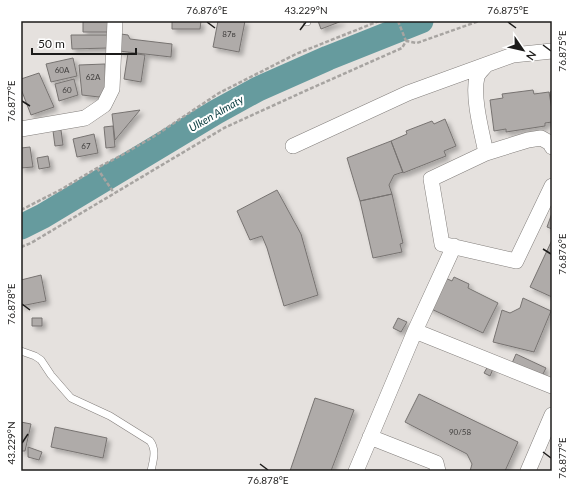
<svg xmlns="http://www.w3.org/2000/svg" width="573" height="492" viewBox="0 0 573 492" font-family="Lato,sans-serif">
<style>
.lines{fill:none;stroke-linecap:round;stroke-linejoin:round}
.river{stroke:#669b9e;stroke-width:25}
.building{fill:#afaba9;stroke:#777371;filter:url(#shadow)}
.lane-casing{stroke:#827e7b;stroke-width:8}
.street-casing{stroke:#827e7b;stroke-width:16}
.path{stroke:#a7a4a1;stroke-width:2.5;stroke-dasharray:4 2;stroke-linecap:butt}
.lane{stroke:#fff;stroke-width:7}
.street{stroke:#fff;stroke-width:15}
.ticks{fill:none;stroke:#1c1b1a;stroke-width:1.5}
.labels{text-anchor:middle;dominant-baseline:central;stroke-width:4;stroke-linejoin:round;paint-order:stroke}
.number-label{font-size:8px;fill:#413f3e}
.water-label{font-size:11px;font-style:italic;fill:#0f4144;stroke:#fff}
.neatline{fill:none;stroke:#1c1b1a;stroke-width:1.5}
.ticks-label{font-size:10px;text-anchor:middle;fill:#1c1b1a}
</style>
<defs>
<filter id="shadow"><feDropShadow dx="3.5" dy="3.5" stdDeviation="2" flood-color="#0004"/></filter>
</defs>
<rect width="100%" height="100%" fill="#e5e1de"/>
<g class="lines">
<!-- river -->
<path class="river" d="M21 227 43 216 216 112 258 89 328 58 421 21"/>
</g>
<!-- building -->
<path class="building" d="M83 21H108L109 32H83Z
M172 21H201L200 29H172Z
M218 21H245L239 52 213 47Z
M318 21H342L321 29Z
M121 34 128 35 130 39 172 44 171 57 119 51Z
M71 35H108V48L72 49Z
M128 53 145 55 141 82 124 79Z
M73 58 77 76 51 82 46 64Z
M105 64 106 89 99 97 82 95 79 65Z
M39 73 54 107 31 115 21 89V79Z
M74 79 78 95 59 101 55 84Z
M533 90 534 94 549 92 552 110V122L545 123V126L506 132V129L494 131 490 100 503 98 502 94Z
M552 91V109L550 92Z
M140 110 115 140 112 114Z
M445 119 456 146 444 151 446 156 403 173 391 141 407 134 406 131 432 121 434 124Z
M113 126 115 147 106 148 104 127Z
M61 130 63 145 55 146 53 131Z
M94 134 98 153 77 157 73 139Z
M391 141 403 172 394 175 389 185 392 194 360 201 347 158Z
M30 147 33 167 21 168V148Z
M48 156 50 167 39 169 37 158Z
M277 190 301 234 318 295 284 306 267 248 262 236 250 240 237 211Z
M392 194 403 243 400 244 402 252 373 258 360 201Z
M552 213V229L547 227Z
M552 240V297L530 287Z
M41 275 46 301 21 306V280Z
M441 276 452 281 454 277 469 284 468 288 498 303 483 333 427 307Z
M523 298 551 311 534 352 493 342 502 310 510 313 520 308Z
M32 318H42V326H32Z
M398 318 407 322 401 332 393 328Z
M516 354 546 368 539 382 510 368Z
M488 366 493 369 490 376 484 373Z
M419 394 518 442 505 471H470L472 464 467 454 405 422Z
M315 398 354 410 331 471H290Z
M21 422 31 424 25 451H21Z
M55 427 107 438 103 458 51 447Z
M28 447 42 452 39 460 28 457Z"/>
<g class="lines">
<!-- lane casing -->
<g class="lane-casing">
<path id="lane" d="M307 21V22
M21 351 35 356 41 360 51 375 71 398 110 416 150 441C157 450 153 461 151 471"/>
</g>
<!-- street casing -->
<g class="street-casing">
<path id="street" d="M21 129 85 118 104 105 112 89 115 21
M293 146 408 93 513 55 552 51
M552 147 550 143 541 138 528 140 486 153 431 179 442 244 516 261 552 186
M486 153C482 133 472 97 477 77 478 73 483 69 486 65
M415 331 552 386
M370 437 436 463 438 471
M356 471 415 331 454 246
M528 471 552 415"/>
</g>
<!-- path -->
<path class="path" d="M398 21 406 41
M97 168 114 193
M21 210 62 189 97 168 122 155 153 137 219 93 296 54 379 21
M21 247 31 243 224 128 305 91 402 48 406 41 417 43 479 21"/>
<!-- lane -->
<use href="#lane" class="lane"/>
<!-- street -->
<use href="#street" class="street"/>
</g>
<!-- ticks -->
<path class="ticks" d="M207 22 215 28M508 22 516 28M300 30 306 22M543 45 551 51M22 101 30 106M543 249 551 254M22 304 30 310M22 443 28 434M543 452 551 458M260 464 268 470"/>
<g class="labels">
<!-- number labels -->
<g class="number-label">
<text x="229" y="34">87в</text>
<text x="62" y="70">60А</text>
<text x="93" y="77">62А</text>
<text x="67" y="90">60</text>
<text x="86" y="146">67</text>
<text x="460" y="432">90/58</text>
</g>
<!-- water labels -->
<g class="water-label">
<text transform="translate(216 113) rotate(-30)">Ulken Almaty</text>
</g>
</g>
<!-- border -->
<rect width="573" height="492" fill="none" stroke="#ffffff" stroke-width="44"/>
<!-- north arrow -->
<g transform="translate(523 50) rotate(124)" stroke="#ffffff" stroke-width="3" paint-order="stroke">
<path d="M0-3L7 15L0 10L-7 15Z" fill="#1c1b1a"/>
<text y="-6" font-size="11" font-weight="bold" text-anchor="middle" fill="#1c1b1a">N</text>
</g>
<!-- scale -->
<path d="M32 48v6h104v-6" fill="none" stroke="#1c1b1a" stroke-width="2"/>
<text x="38" y="48" font-size="12" fill="#1c1b1a" stroke="#ffffff" stroke-width="3" paint-order="stroke">50 m</text>
<rect x="22" y="22" width="529" height="448" class="neatline"/>
<g class="ticks-label">
<text x="207" y="14">76.876°E</text>
<text x="306" y="14">43.229°N</text>
<text x="508" y="14">76.875°E</text>
<text transform="translate(562 51) rotate(-90)" y="4">76.875°E</text>
<text transform="translate(11 101) rotate(-90)" y="4">76.877°E</text>
<text transform="translate(562 254) rotate(-90)" y="4">76.876°E</text>
<text transform="translate(11 304) rotate(-90)" y="4">76.878°E</text>
<text transform="translate(11 443) rotate(-90)" y="4">43.229°N</text>
<text transform="translate(562 458) rotate(-90)" y="4">76.877°E</text>
<text x="268" y="484">76.878°E</text>
</g>
</svg>
